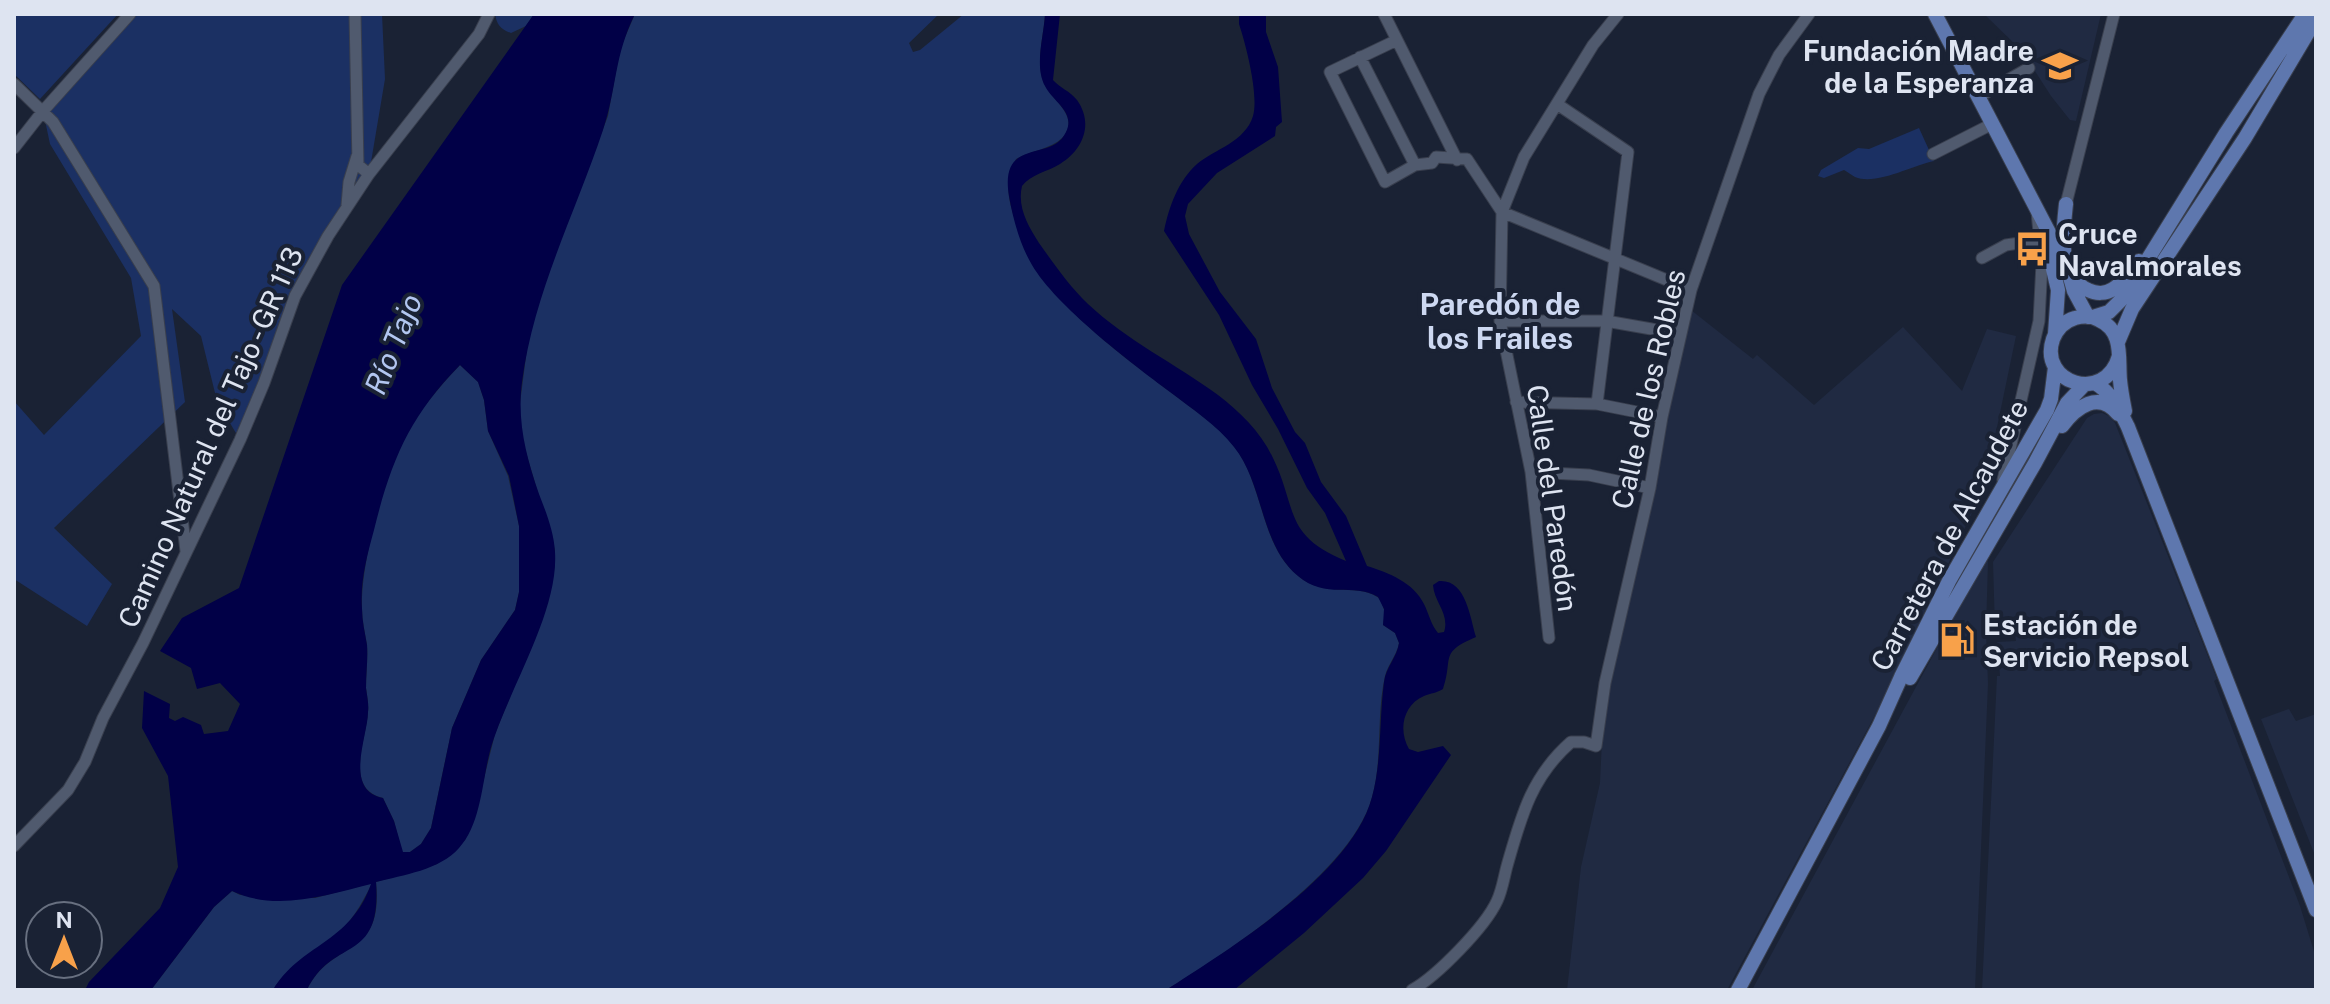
<svg xmlns="http://www.w3.org/2000/svg" width="2330" height="1004" viewBox="0 0 2330 1004" font-family="'Public Sans',sans-serif">
<style>
.built{fill:#202a42}
.green{fill:#1b3063}
.water{fill:#010047;fill-rule:evenodd}
.lines{fill:none;stroke-linecap:round;stroke-linejoin:round}
.minor-casing{stroke:#393f4e;stroke-width:13}
.major-casing{stroke:#393f4e;stroke-width:16}
.minor{stroke:#505a6e;stroke-width:11}
.major{stroke:#5e77ae;stroke-width:14}
.labels{text-anchor:middle;dominant-baseline:central;stroke-width:8;stroke-linejoin:round;paint-order:stroke}
.poi-label{font-size:28px;font-weight:bold;fill:#dee4f1;stroke:#1a2234;text-anchor:start}
.street-label{font-size:28px;fill:#dee4f1;stroke:#1a2234}
.neighbourhood-label{font-size:30px;font-weight:bold;fill:#cdd8f1;stroke:#1a2234}
.water-label{font-size:30px;font-style:italic;fill:#b2c6f0;stroke:#1a2234}
</style>
<rect width="100%" height="100%" fill="#1a2234"/>
<!-- built -->
<path class="built" d="M1984 14H2101L2076 121 2070 120 2051 96 2022 51Z
M1691 310 1753 359 1757 355 1814 405 1903 327 1962 391 1987 329 2016 336 1985 485 1894 680 1727 990H1567L1581 867 1600 783 1603 717Z
M2102 413 2109 416 2115 423 2217 679 2214 681 2300 906 2316 958V990H1982L1997 676H2000L1997 642 2016 641 2014 628 1995 630 1993 562 2087 418 2094 414Z
M1988 561 1986 632 1988 684 1975 990H1752L1983 563Z
M2289 709 2296 721 2316 714V858L2261 719Z"/>
<!-- green -->
<path class="green" d="M14 14H118L40 99 14 74Z
M132 14H382L385 79 369 174 295 296 240 440 217 401 201 336 172 309 185 402 54 528 112 584 87 626 14 579V401L44 435 141 336 131 278 50 144 43 111Z
M495 14H534L526 26 511 33C500 29 497 25 495 14Z
M635 14H939L909 43 913 52 920 50 964 14H1045C1044 35 1035 63 1044 83 1051 100 1082 117 1062 138 1051 149 1030 151 1016 159 1005 187 1007 195 1016 223 1036 295 1115 350 1173 394 1194 410 1217 425 1233 445 1264 483 1259 543 1297 575 1325 600 1361 581 1381 600L1385 613 1383 625 1395 633 1399 643C1397 655 1388 664 1385 676 1376 715 1383 758 1372 797 1353 870 1228 952 1166 990H307C332 938 384 960 376 882L437 864 465 840 475 815 495 734 544 612 554 571 555 550 522 439 519 411 529 333 549 269 608 116 620 49Z
M1919 128 1934 161C1913 165 1876 186 1855 177 1851 175 1848 172 1844 170L1824 178 1818 176 1821 170 1858 148 1869 149Z
M460 365 478 382 484 400 488 431 508 476 519 526V592L515 610 481 660 452 728 431 828 421 844 410 852H402L394 821 383 798C343 789 367 737 368 712 369 704 367 696 366 688 366 674 368 659 367 645 365 633 362 621 362 609 360 565 386 464 410 427 424 405 442 384 460 365Z
M372 883C361 906 350 924 331 940 310 956 287 967 273 990H151L214 907 232 891 240 895 315 898Z"/>
<!-- water -->
<path class="water" d="M534 14H635C614 56 617 88 603 130 575 214 534 292 522 382 517 422 526 456 539 494 546 512 554 532 555 552 559 613 507 691 490 751 482 782 481 824 459 848 440 870 403 875 376 882 382 965 333 936 307 990H273C300 944 350 944 371 884 327 895 276 912 232 891L214 907 151 990H85L89 982 160 908 178 867 168 776 142 728 144 691 170 704 169 718 175 721 183 717 201 725 204 734 228 731 240 704 220 683 197 689 191 668 160 651 182 618 239 588 342 285ZM460 365 478 382 484 400 488 431 509 476 519 526V592L515 610 481 660 452 728 431 828 421 844 410 852H403L394 821 383 798C343 790 368 736 368 712 369 704 367 696 366 688 366 673 368 659 367 645 365 633 362 621 362 609 360 581 367 556 374 530 391 461 409 417 460 365Z
M1045 14H1060L1053 80C1060 88 1070 91 1077 100 1094 124 1083 150 1060 164 1047 172 1031 174 1022 186 1017 207 1028 226 1039 243 1054 264 1069 286 1088 304 1126 340 1176 364 1218 395 1240 412 1261 432 1273 458 1298 510 1283 535 1346 561L1325 513 1307 488 1278 429 1252 385 1219 315 1164 231C1169 207 1178 181 1197 164 1215 149 1245 142 1253 116 1259 95 1246 45 1239 24V14H1266V32L1278 67 1282 122 1276 127 1275 136 1217 173 1188 204 1185 216 1189 234 1220 292 1256 339 1272 388 1295 432 1305 443 1321 482 1346 516 1367 566C1389 573 1413 582 1424 604 1429 614 1431 625 1438 633L1444 632C1450 614 1434 602 1433 585L1439 581C1466 579 1470 617 1476 637 1438 653 1454 658 1443 689 1437 693 1431 693 1424 696 1403 705 1398 730 1409 749L1418 752 1443 746 1451 755 1386 851 1363 878 1304 933 1234 990H1166C1229 949 1352 874 1372 797 1382 760 1379 720 1384 682 1386 667 1397 657 1399 643L1395 633 1383 625 1384 609 1378 597C1353 582 1326 600 1298 576 1260 545 1264 484 1234 447 1217 425 1192 409 1170 392 1130 362 1056 306 1032 265 1020 245 1013 219 1009 196 999 136 1052 163 1066 132 1076 112 1052 101 1045 86 1034 66 1044 36 1045 14Z"/>
<g class="lines">
<!-- minor casing -->
<g class="minor-casing">
<path id="minor" d="M355 14 358 165 369 174
M1384 14 1457 160
M1397 40 1330 72 1385 182 1415 165 1432 163 1436 157 1467 159 1502 212
M1360 57 1415 165
M14 84 53 122 154 286 186 551
M1978 97 2029 68
M1557 104 1628 152 1597 404
M14 148 43 111 130 14
M1933 154 1992 124
M2066 204 2114 14
M347 205 349 182 357 156
M1502 212 1691 290
M1982 258 2006 245 2039 240
M1500 321H1606L1680 334
M1516 402 1597 404 1662 417
M1531 472 1589 475 1650 488
M2003 480 2039 321 2042 263 2037 212
M1549 638 1531 472 1500 321 1502 212 1524 157 1593 45 1618 14
M14 846 68 790 85 762 103 718 143 643 240 440 264 383 295 296 328 236 369 174 479 34 489 14
M1412 990C1437 976 1485 927 1497 901 1502 891 1504 877 1507 866 1521 817 1531 777 1571 742H1584L1596 746 1605 683 1650 488 1662 417 1691 290 1759 94 1779 55 1809 14"/>
</g>
<!-- major casing -->
<g class="major-casing">
<path id="major" d="M1935 14 2067 267 2074 291 2088 317
M2066 204C2063 232 2057 276 2088 290 2096 294 2106 294 2113 289 2123 283 2131 270 2139 261
M2047 244 2058 290 2055 334
M2093 317 2109 312 2125 296 2226 133 2305 14
M2118 342 2132 309 2245 138 2316 19
M2119 356C2105 405 2038 383 2053 339 2057 329 2065 321 2075 318 2083 316 2092 316 2099 320 2124 331 2118 358 2120 380 2121 391 2123 401 2125 411
M2095 383C2113 394 2119 409 2128 427L2316 910
M2062 426C2076 407 2099 390 2118 414
M1910 678 2035 463 2067 403 2085 384
M1738 990 1879 726 1901 677 1949 581 2047 410 2051 399 2055 367"/>
</g>
<!-- minor -->
<use href="#minor" class="minor"/>
<!-- major -->
<use href="#major" class="major"/>
</g>
<!-- icons -->
<defs>
<g id="school-bare" transform="scale(2.76)"><path d="M0-5L7-2L0 1L-7-2ZM-4 1L0 2.5L4 1V4Q0 6-4 4Z" fill="#f8a14a" stroke="#1a2234" stroke-width="2.5" paint-order="stroke"/></g>
<g id="bus-bare" transform="scale(2.76)"><path d="M-5-6H5V4H4V6H2V4H-2V6H-4V4H-5ZM-3.5-4V0h7V-4ZM-3.5 1.2v1.5H-2V1.2ZM2 1.2v1.5H3.5V1.2Z" fill="#f8a14a" stroke="#1a2234" stroke-width="2.5" paint-order="stroke"/></g>
<g id="fuel-bare" transform="scale(2.76)"><path d="M-5.5-6h7V0h2V4h1.3V-2.5L3-4.5l.8-.8L6-3V5H2.5V1h-1V6h-7ZM-4.2-4.7v3.2H.2V-4.7Z" fill="#f8a14a" stroke="#1a2234" stroke-width="2.5" paint-order="stroke"/></g>
</defs>
<g fill-rule="evenodd">
<use href="#school-bare" x="2060" y="66"/>
<use href="#bus-bare" x="2032" y="249"/>
<use href="#fuel-bare" x="1957" y="640"/>
</g>
<g class="labels">
<!-- poi labels -->
<g class="poi-label">
<text x="2034" y="50" text-anchor="end">Fundación Madre<tspan x="2034" dy="32">de la Esperanza</tspan></text>
<text x="2058" y="233">Cruce<tspan x="2058" dy="32">Navalmorales</tspan></text>
<text x="1983" y="624">Estación de<tspan x="1983" dy="32">Servicio Repsol</tspan></text>
</g>
<!-- street labels -->
<g class="street-label">
<text transform="translate(1648 389) rotate(-77)">Calle de los Robles</text>
<text transform="translate(210 437) rotate(-66)">Camino Natural del Tajo - GR 113</text>
<text transform="translate(1553 498) rotate(82)">Calle del Paredón</text>
<text transform="translate(1949 535) rotate(-62)">Carretera de Alcaudete</text>
</g>
<!-- neighbourhood labels -->
<g class="neighbourhood-label">
<text x="1500" y="304">Paredón de<tspan x="1500" dy="34">los Frailes</tspan></text>
</g>
<!-- water labels -->
<g class="water-label">
<text transform="translate(393 344) rotate(-68)">Río Tajo</text>
</g>
</g>
<!-- border -->
<rect width="2330" height="1004" fill="none" stroke="#dee4f1" stroke-width="32"/>
<!-- north arrow -->
<g transform="translate(64 940)"><circle r="38" fill="#1a2234" stroke="#687080" stroke-width="2"/>
<path d="M0-6L14 30L0 20L-14 30Z" fill="#f8a14a"/>
<text y="-12" font-size="22" font-weight="bold" text-anchor="middle" fill="#dee4f1">N</text>
</g>
</svg>
